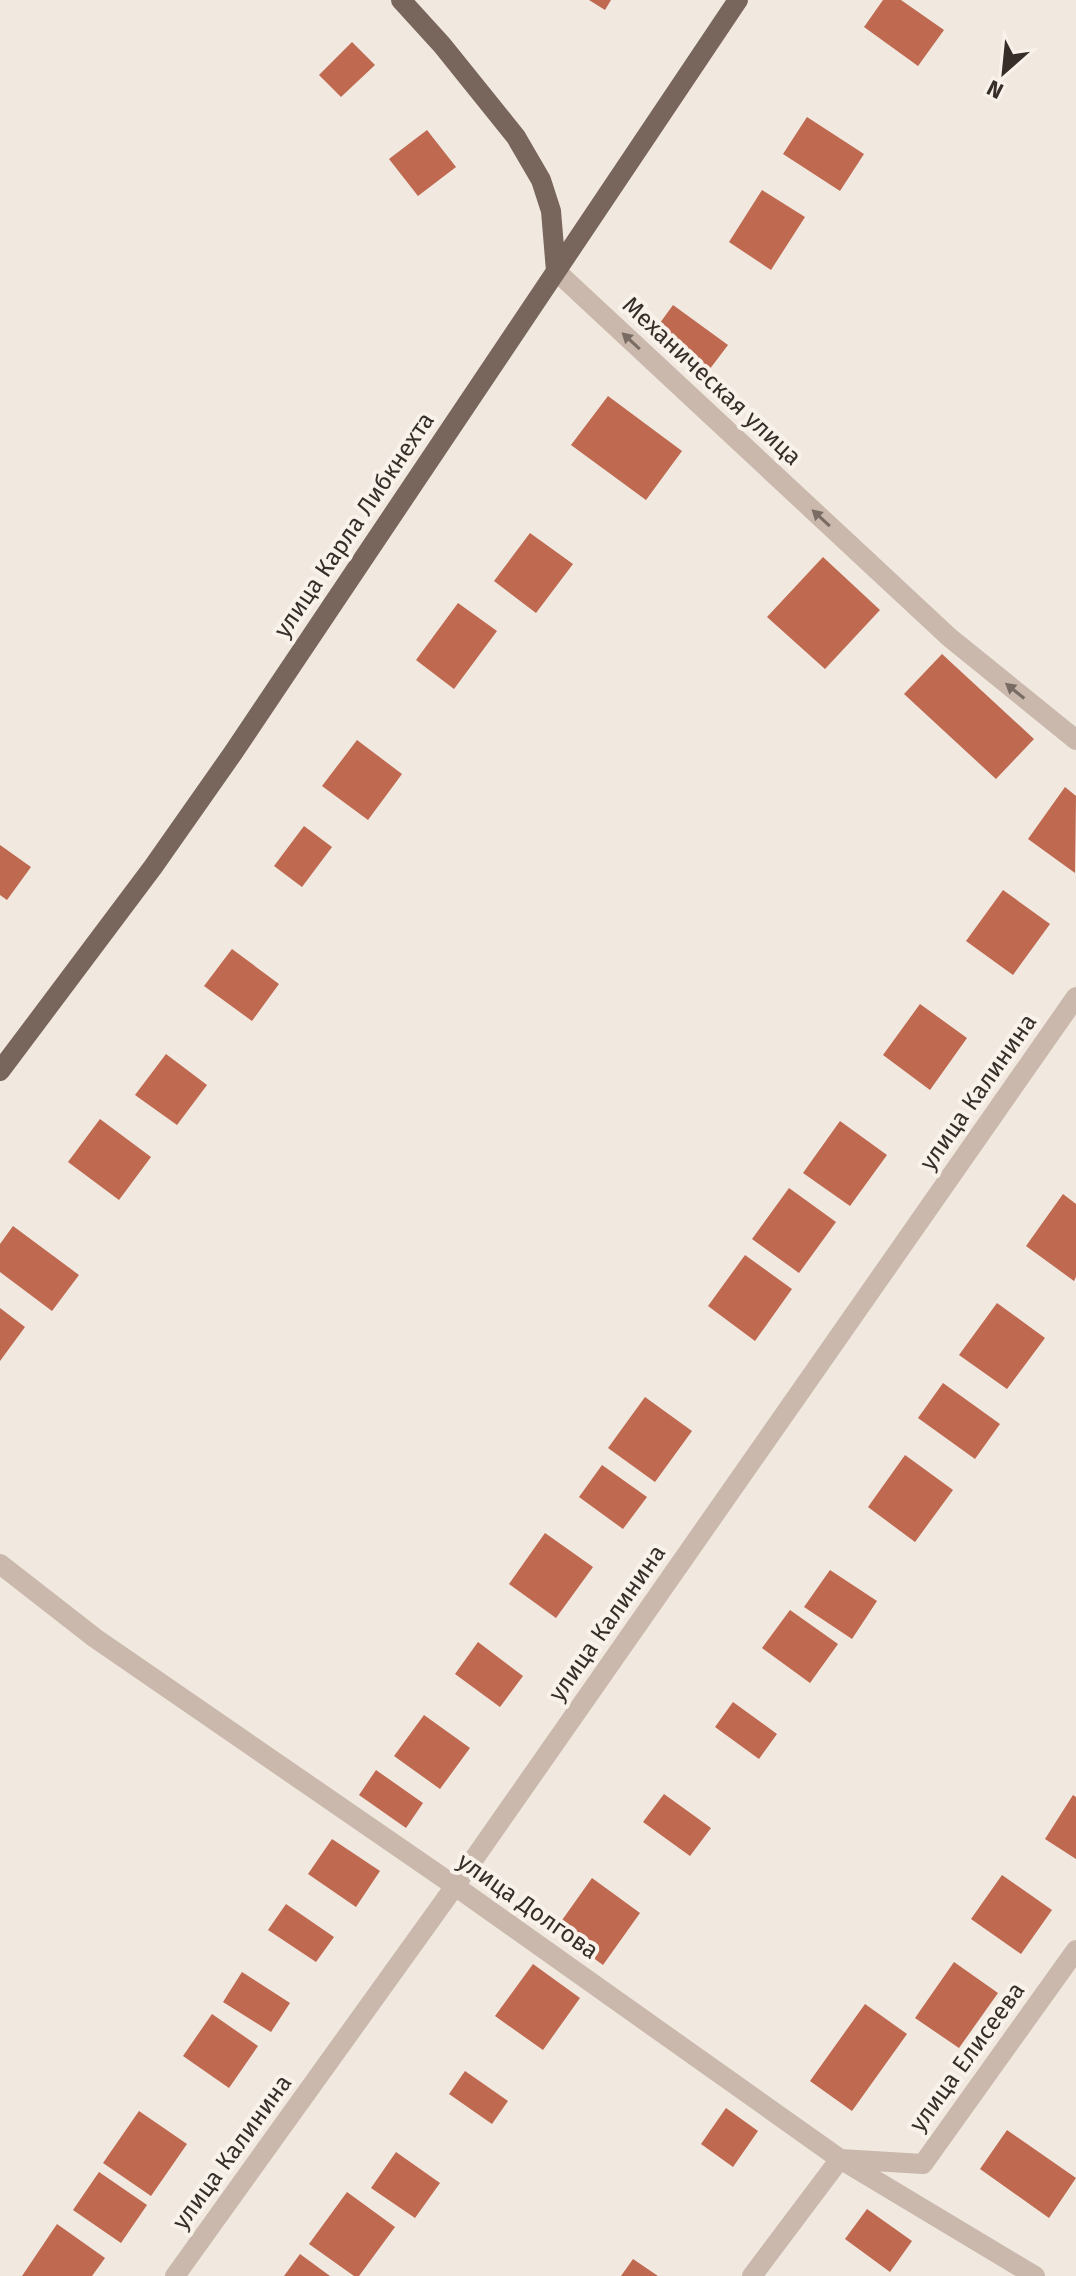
<svg xmlns="http://www.w3.org/2000/svg" width="1076" height="2276" viewBox="0 0 1076 2276" font-family="'Fira Sans',sans-serif">
<style>
.building{fill:#be6950}
.lines{fill:none;stroke-linecap:round;stroke-linejoin:round}
.minor{stroke:#c9b8ab;stroke-width:20}
.major{stroke:#78655c;stroke-width:20}
.oneway{fill:#796c64}
.labels{text-anchor:middle;dominant-baseline:central;stroke-width:8;stroke-linejoin:round;paint-order:stroke}
.street-label{font-size:24px;fill:#372e2a;stroke:#f9f2eb}
</style>
<rect width="100%" height="100%" fill="#f1e8df"/>
<!-- building -->
<path class="building" d="M589 0H611L605 10Z
M883 0H901L944 30 918 66 864 27Z
M352 42 375 65 341 97 319 75Z
M807 117 864 154 840 191 783 154Z
M427 130 456 167 418 196 389 159Z
M762 190 805 217 771 270 729 242Z
M673 305 728 345 706 374 652 334Z
M608 396 682 451 646 500 571 445Z
M530 533 573 564 536 613 494 581Z
M823 557 880 610 825 669 767 617Z
M458 603 497 631 454 689 416 660Z
M942 654 1034 739 996 779 904 694Z
M357 740 402 774 368 820 322 786Z
M1065 787 1076 796 1075 873 1028 839Z
M304 826 332 847 302 887 274 866Z
M0 845 31 867 7 900 0 895Z
M1003 890 1050 924 1013 975 966 941Z
M232 949 279 984 252 1021 204 986Z
M920 1004 967 1038 930 1090 883 1055Z
M166 1054 207 1085 177 1125 135 1095Z
M100 1119 151 1157 119 1200 68 1162Z
M840 1121 887 1155 850 1206 803 1173Z
M789 1188 836 1222 799 1273 752 1239Z
M1063 1194 1076 1204V1277L1074 1281 1026 1246Z
M13 1226 79 1275 52 1311 0 1272V1244Z
M745 1255 792 1289 755 1341 708 1306Z
M997 1303 1045 1338 1007 1389 959 1355Z
M0 1308 25 1327 0 1361Z
M943 1383 1000 1424 975 1459 918 1418Z
M645 1397 692 1431 655 1482 608 1448Z
M905 1455 953 1490 915 1542 868 1507Z
M602 1465 647 1497 623 1529 579 1497Z
M545 1533 593 1567 556 1618 509 1584Z
M830 1570 877 1601 852 1639 804 1607Z
M790 1610 838 1644 810 1683 762 1648Z
M478 1642 523 1676 500 1707 455 1674Z
M733 1702 777 1734 759 1759 715 1727Z
M424 1715 470 1748 440 1789 394 1756Z
M376 1770 423 1803 406 1828 359 1795Z
M664 1794 711 1828 690 1856 643 1822Z
M1073 1795 1076 1797V1859L1045 1839Z
M332 1839 380 1871 356 1907 308 1874Z
M1002 1875 1052 1910 1021 1954 971 1919Z
M592 1878 640 1913 603 1965 555 1930Z
M286 1904 334 1937 316 1962 268 1930Z
M954 1962 998 1993 959 2048 915 2018Z
M533 1964 580 1998 543 2050 495 2016Z
M242 1972 290 2003 271 2032 223 2002Z
M865 2004 907 2034 852 2111 810 2081Z
M212 2014 258 2046 229 2088 183 2056Z
M465 2071 508 2101 492 2124 449 2094Z
M726 2108 758 2131 733 2167 701 2144Z
M139 2111 187 2144 151 2196 103 2163Z
M1007 2130 1076 2178 1049 2218 980 2169Z
M396 2152 440 2183 415 2218 371 2188Z
M99 2172 147 2205 121 2243 73 2210Z
M347 2192 395 2227 359 2276H354L309 2244Z
M867 2209 912 2241 890 2272 845 2239Z
M57 2224 105 2258 92 2276H22Z
M300 2254 330 2276H284Z
M633 2259 658 2276H621Z"/>
<g class="lines">
<!-- minor -->
<path class="minor" d="M556 271 949 637 1076 740
M0 1564 95 1638 455 1886 840 2159 1035 2276
M175 2276 455 1886 1076 997
M752 2276 840 2159 923 2164 1076 1950"/>
<!-- major -->
<path class="major" d="M401 0 442 45 516 137 541 180 551 211 556 271
M0 1071 153 867 233 753 738 0"/>
</g>
<!-- one-way arrows -->
<defs><path id="oneway-solid" d="M-6-.8H1V-3.2L6.5 0L1 3.2V.8H-6Z" transform="scale(2)"/></defs>
<g class="oneway">
<use href="#oneway-solid" transform="translate(631 341) rotate(-137)"/>
<use href="#oneway-solid" transform="translate(821 518) rotate(-137)"/>
<use href="#oneway-solid" transform="translate(1015 691) rotate(-141)"/>
</g>
<g class="labels">
<!-- street labels -->
<g class="street-label">
<text transform="translate(712 381) rotate(43)">Механическая улица</text>
<text transform="translate(354 525) rotate(-56)">улица Карла Либкнехта</text>
<text transform="translate(978 1092) rotate(-55)">улица Калинина</text>
<text transform="translate(607 1623) rotate(-55)">улица Калинина</text>
<text transform="translate(528 1906) rotate(35)">улица Долгова</text>
<text transform="translate(967 2057) rotate(-54)">улица Елисеева</text>
<text transform="translate(232 2152) rotate(-54)">улица Калинина</text>
</g>
</g>
<!-- north arrow -->
<g transform="translate(1004 72) rotate(207)" stroke="#f9f2eb" stroke-width="6" paint-order="stroke">
<path d="M0-6L14 30L0 20L-14 30Z" fill="#372e2a"/>
<text y="-12" font-size="22" font-weight="bold" text-anchor="middle" fill="#372e2a">N</text>
</g>
</svg>
